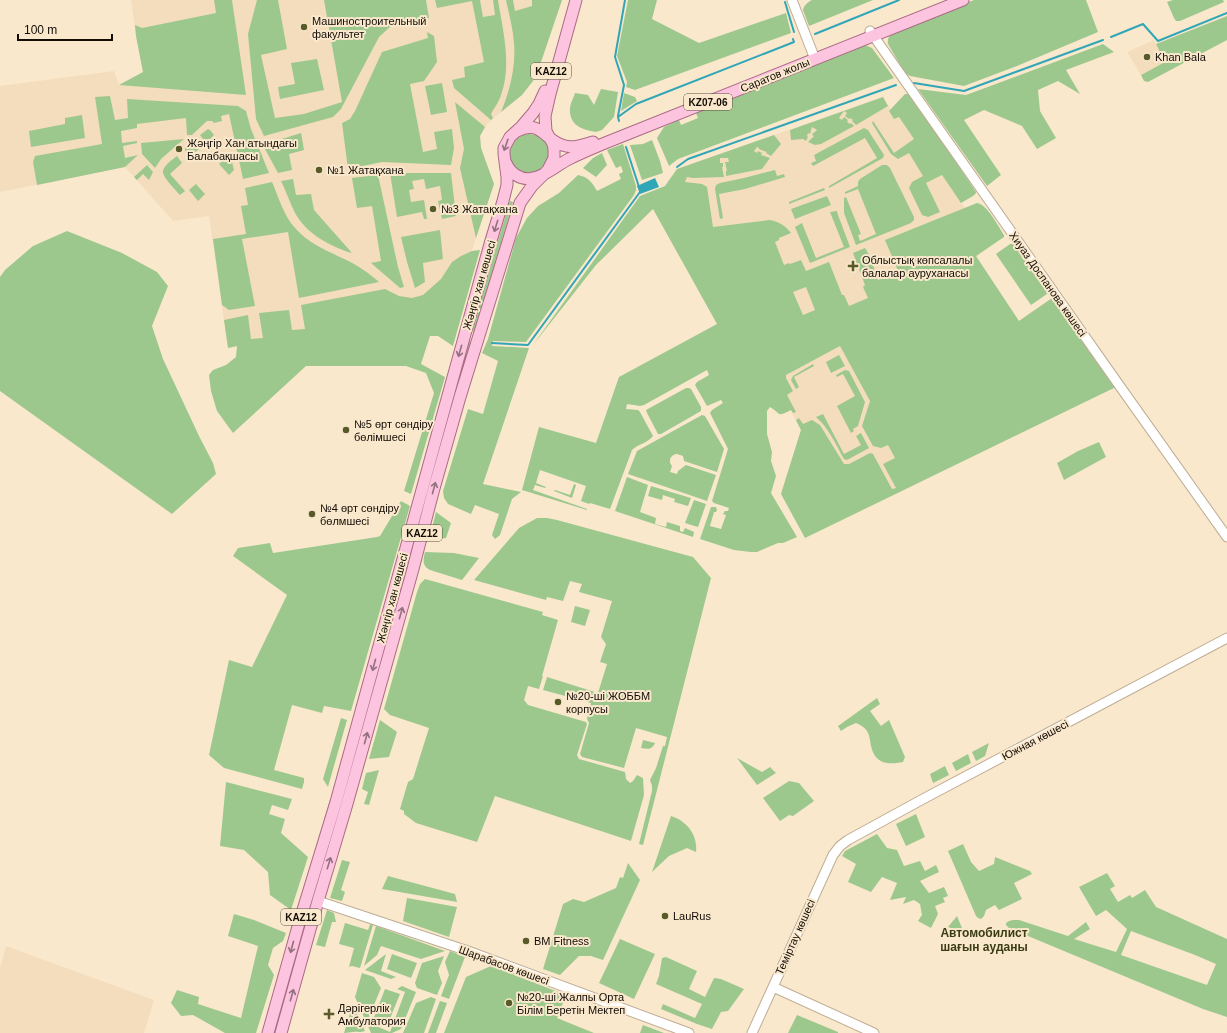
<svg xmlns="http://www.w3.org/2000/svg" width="1227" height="1033" viewBox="0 0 1227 1033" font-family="Arial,sans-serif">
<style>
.built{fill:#f4ddbc}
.green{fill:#9cc88e;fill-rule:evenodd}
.water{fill:#31a6b7}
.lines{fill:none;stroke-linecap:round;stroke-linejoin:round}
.stream{stroke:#31a6b7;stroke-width:2}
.secondary-casing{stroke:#bead94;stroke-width:11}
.primary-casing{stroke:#aa6a84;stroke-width:13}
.secondary{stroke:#fff;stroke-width:9}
.primary{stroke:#fdc4df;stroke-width:11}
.oneway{stroke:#93717d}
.poi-dot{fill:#585a27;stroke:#fae8cd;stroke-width:1.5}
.labels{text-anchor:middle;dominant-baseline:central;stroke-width:4;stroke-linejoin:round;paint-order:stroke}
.shield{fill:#fae8cd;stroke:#584e41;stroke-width:1}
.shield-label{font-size:10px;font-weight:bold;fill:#120c05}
.poi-label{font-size:11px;fill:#120c05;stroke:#fae8cd;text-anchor:start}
.street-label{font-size:11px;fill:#120c05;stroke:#fae8cd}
.neighbourhood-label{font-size:12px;font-weight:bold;fill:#3a3c13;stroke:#fae8cd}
</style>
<rect width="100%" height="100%" fill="#fae8cd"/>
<!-- built -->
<path class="built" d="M131 0H562L541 62 533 81 522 95 488 123 480 136 481 148 494 184 468 262 402 313 228 348 209 216 173 221 125 167 0 192V86L114 71 119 85 143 73 136 36Z
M1154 40 1165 62 1141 75 1127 52Z
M883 97 895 116 901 113 942 175 991 246 976 257 1019 321 1034 310 1087 385 921 276 772 358 685 182 687 177 694 163Z
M916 291 995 441 805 530 782 490 801 430 771 374Z
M6 946 154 1000 144 1033H0V968Z"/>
<!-- green -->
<path class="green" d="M214 0H232L246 95 119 85 143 72 136 36 135 25 142 28 216 13Z
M257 0H278L287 49 261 55 275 118 304 114 342 102 324 0H426L429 18 391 26 379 37 341 109 333 117 264 136 256 119 248 34Z
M435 0H480L483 17 495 15 493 0H498C503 31 512 65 501 95 499 102 494 108 491 114L493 118 491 120 454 88 452 80 465 77 464 67 484 62 472 1 437 8Z
M506 0H513L515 11 532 6V0H562L541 62 533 81 522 95 501 112C510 90 516 67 514 43 513 29 509 14 506 0Z
M628 0H657L652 19 699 43 786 13 791 33 635 90 626 87 627 82 617 56Z
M812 0H873L809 26 803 10C804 5 808 2 812 0Z
M974 0H1086L1098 32 1017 66 964 86 910 76 905 73 888 44C887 37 890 35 895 31Z
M1173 0H1223L1224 2 1180 21H1176L1174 18 1167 2Z
M1227 16V40L1148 82 1144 81 1141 75 1165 62 1156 44Z
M427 32 434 36 437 62 424 81 410 84 423 152 437 149 434 132 452 129 454 148 451 165 382 162 348 169 342 123 350 119 355 111 382 52 428 38Z
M863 44 872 48 894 78 678 159 669 166 657 138 664 127 679 120 681 125 698 118 696 113Z
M1103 44 1114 52 1066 70 1080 94 1058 81 1038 90 1040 111 1056 138 1037 149 1022 126 984 110 964 120 1001 175 987 186 918 89 966 95Z
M317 59 324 90 280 99 278 87 295 84 291 63Z
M442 83 447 112 431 115 425 86Z
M601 89 618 92 614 117 602 130 596 132C585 130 571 127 570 112 569 106 573 99 575 93L588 95 594 105Z
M624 93 635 97 637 101 621 111Z
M905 94H909L914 99 976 192V193L973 196 961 203 942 175 926 183 940 212 928 217 922 215 909 188 912 182 923 176 909 153 898 159 891 154 872 123 873 121 894 153 914 139 899 117 894 119 889 111Z
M110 96 115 120 128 118 127 99 238 106 246 111 251 129 269 173 243 179 229 114 221 116 222 121 214 123 212 121H207L192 135H187L186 118 137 124V128L121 131 122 143 137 141V143L123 146 125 158 138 155 125 167 37 185 33 162 35 156 102 144 95 97Z
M883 97 888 106 856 125 852 121 853 120 850 118 849 119 845 116 847 113 844 111 839 118 842 120 844 117 848 120 847 122 850 124 851 123 854 126 821 144 815 145 808 142 814 136 812 135 814 132H815L817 130 812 127 810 134 808 133 807 136 808 137 806 141 803 139 791 140 790 130Z
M455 102 485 127 480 136 481 148 494 184 476 238 460 168 464 149Z
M82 115 85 138 31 147 29 131 65 124V118Z
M864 128 868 130 884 155 883 158 829 188V186L877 158 865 138 813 166 811 163 816 161 814 155Z
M208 129 210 130 214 135 206 143 200 135Z
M301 133 304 150 289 154 292 170 278 173 265 149 269 143Z
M509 154a20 20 0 1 1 40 0a20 20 0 1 1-40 0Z
M774 135 781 144 771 156 766 153 767 152 759 149V148L757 147 754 151 757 153 758 151 762 153 761 155 770 158 762 169 726 176V171H727L725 162H729L728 158H720V163H723V167H722L724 177 693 178 687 177 685 182 702 184 707 187 713 227 769 220C778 221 786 226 791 233L779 238V240L775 242 784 265 789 263 790 264 801 260 806 271 829 262 842 295H844L849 306 868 298 863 287 865 285 853 253 865 248 870 256 878 280 899 273 885 240 977 203C987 204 998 226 1004 235V237L976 256 1019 321 1052 298 1087 345 1088 351 1093 355 1116 387 805 538 781 494 801 430 796 420 799 418 803 424 812 420 820 425 844 464H849L870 453 873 454 892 489 896 488 883 464 895 458 888 445 881 448 873 446 862 426 870 401 840 346 786 375V378L793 391 787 395 796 412 793 413 791 410C776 418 781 413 770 407L767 411V434L772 452 771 461 776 476 771 493 797 537 783 543H778L757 552H751L734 550 700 539 711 507H716L717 510 716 512H714L710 526 721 529 726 515 723 514 725 511H728L729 508 714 503 712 501 728 449 710 413 712 410 723 403 721 400 707 406 695 385 697 382 709 375 707 370 644 405 640 406 627 404 626 409 638 410 640 412 653 436C648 443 638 444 632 450L610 509 590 503 589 504 581 501 586 486 540 470 536 483 546 487 545 488 535 485 533 490 587 509V510L522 490 539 427 596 443 619 377 717 324 653 209 596 265 533 345 640 196 665 186 677 169ZM806 287 815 310 803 315 793 292Z
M184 139 161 159 155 168 142 154 141 143Z
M652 140 660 161 663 173 642 180 630 145 643 144Z
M192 143 199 149 189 157 185 150V148Z
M623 144 636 186V190L634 195 526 342 493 341 492 346 529 348 483 484 521 492 512 499 500 535 495 539 492 535 499 514 475 505 471 514 448 504 444 498 443 491 468 409 483 414 498 361 482 353 488 339 516 238 527 218 538 206 559 193 578 175C588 177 592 182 597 191L621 179 619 174 623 172 621 166 616 168 607 150Z
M602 153 607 165 596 177 583 168 593 158Z
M230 154 234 170 229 175 219 164Z
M177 156 182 163 170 174 185 191 180 195C176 190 162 177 163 171 164 165 172 160 177 156Z
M147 165 153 172 149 180 143 174 137 180 134 177Z
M882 165H887L890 168 914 217V220L911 223 856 245 844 213V198L846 197 861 234 858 235 860 241 876 234 858 189 845 194V192L858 186V182L860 179Z
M775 170 777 176 784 174 785 177 745 189 719 194 723 218 720 219 715 189 716 185 720 183 744 178Z
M390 173H451L456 216 442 219 438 201 442 200 440 186 426 189 424 179 412 181 414 189 409 190 411 202 424 200 427 219H424L422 212 397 217Z
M378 175 398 267 404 287 400 288 371 263 381 261 372 206 357 208 352 178Z
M293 179 296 195 311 194 314 210 352 253C329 246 307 234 295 213 290 203 286 191 281 181Z
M272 182C279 198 284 217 296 229 312 247 334 253 354 264 363 269 371 275 379 282L299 298 288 232 242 239 255 306 229 310 222 305 213 239 246 234 241 206 248 205 245 188Z
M196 184 205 194 198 201 189 190Z
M824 188 825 190 789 204V202Z
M827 196 831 205 795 219 791 209Z
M510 201 513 202 475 332 471 331Z
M837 211 838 215 850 247 810 263 795 227 802 223 816 258 844 247 830 212Z
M440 230 443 259 423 263 425 282 415 288 407 262 401 237Z
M67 231 122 253 157 272 168 286 152 326 163 359 199 436 213 463 216 474 172 514 0 391V277L5 270 33 246Z
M1010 244H1013L1046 291 1047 294 1031 305 996 254Z
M480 250 453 346 438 336H430L421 364 445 377 411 494 404 491 434 393 426 373 406 366H306L233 433 217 411 211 391 209 375 213 370 226 365 236 357 237 346 228 348 224 320 248 315 251 339 263 338 259 313 289 310 292 330 305 329 301 305 385 289 399 296 412 298 423 295 441 279 452 262 461 256 472 251Z
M468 341 471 342 427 496H425Z
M839 355 845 366 831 373 826 362Z
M813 364 814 366 794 377 799 387 796 389 791 380 793 376Z
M845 370 849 371 865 402 858 426 853 429 854 431 851 433 837 406 855 396 843 374 837 377 836 375Z
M686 388H689L691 389 701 407V411L661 434H658L647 413 646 410Z
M823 414 844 454 861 445 856 436 861 433 869 448 847 460 844 459C836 445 829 428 816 417Z
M702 415 705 416 724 449 717 472 684 461 683 456 677 454C670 455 668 461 672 466L670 472 677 474 678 471 686 465 716 475 707 501 628 474 637 451Z
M1099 442 1106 457 1064 480 1057 463 1078 451Z
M627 477 648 485 640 512 656 518 655 524 666 527 667 522 680 526V531L683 532 685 528 694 532 693 537 615 511Z
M574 484 576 485 572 498 554 491 555 490 570 495Z
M651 486 691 498 688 506 674 502 675 499 663 495 662 500 648 496Z
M694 500 706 504 698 527 685 523Z
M401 501 410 506 351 711 324 706 322 713 292 705 274 770 304 778V782L302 789 224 768 209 755 229 660 252 667 287 595 233 556 238 548 270 543 273 553 377 537 380 536Z
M436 512 451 523 446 538 429 540Z
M420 516 423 517 399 603H396Z
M537 518H547L557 520 693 557 711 578 643 845 639 844 652 791V786L650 780 656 768 663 746H665L667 737 636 728 624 768 582 757 580 754 589 723 587 719 591 703 543 690 547 677 598 693 607 664 600 662 606 644 601 637 612 601 579 592 582 584 570 581 563 601 547 597 546 600 474 580 519 528Z
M425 552 454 553 479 558 462 580 430 570C422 566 423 560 425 552Z
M425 579 543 612 542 615 558 620 542 676H543L539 689 528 686 524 700 528 705 586 722 587 724 577 755 579 759 625 772 626 779 630 783 633 781 637 775 643 778 644 795 631 841 495 796 477 842 416 823 404 814V811L400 809 408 782 413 779 429 728 390 715 384 709 417 592 420 584Z
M575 606 590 610 585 626 571 622Z
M395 607 398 608 345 798 341 797Z
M877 698 880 704 870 711 881 726 889 720 905 757 903 762C887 765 875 764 871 746 870 742 870 737 868 733 866 728 861 725 856 723L847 727 841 731 838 726Z
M341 718 347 720 328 787 323 779Z
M380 720 397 732 389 757 369 759Z
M643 740 655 743C652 750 648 749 641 748Z
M989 743 985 756 976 761 972 752Z
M968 754 971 763 956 771 952 763Z
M737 758 762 772 770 767 776 773 757 785Z
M945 766 949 775 933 783 930 774Z
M379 770 369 805 364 804 368 792 362 789 366 773Z
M789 781 799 783 814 801 793 816 789 815 780 821 763 798Z
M226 782 292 799 288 810 272 805 269 814 285 819 281 833 308 857 291 910 270 895 268 872 244 850 220 846Z
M916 814 925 837 906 846 896 824Z
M671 816C687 821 698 835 696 852L687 848 669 856 652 872Z
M334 823 337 824 298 958 295 957Z
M877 834 887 848 897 850 904 866 920 861 925 871 936 865 939 872 920 881 929 893 944 887 948 896 943 898 945 902 935 906 938 914 931 928 918 921 922 915 920 904 914 900 903 904 906 897 890 900 897 883 882 877 871 892 848 882 856 864 842 856 845 851Z
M963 844 971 862 979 871 994 864 995 857 1030 871 1032 874 1014 883 1022 899 999 910 995 905 986 910 984 916 981 919 978 918 976 916 948 851Z
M342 860 350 862 341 890 345 892 342 901 330 898Z
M628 863 640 880 603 960 591 956H579L560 975 543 969 563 904 573 899 584 902 616 888 620 877 623 878Z
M1107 873 1115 886 1110 889 1118 902 1130 895 1132 898 1145 890 1156 907 1227 939V1017L1203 1009 1009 928 1006 925V923L1009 921 1013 920H1019L1068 936 1086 922 1090 929 1074 939 1116 952 1127 929 1106 910 1096 916 1079 887ZM1131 931 1195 955 1216 964 1207 985 1121 955Z
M388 876 455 894 457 902 382 889Z
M407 898 457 907 449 937 403 921Z
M327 910 334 913 336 922H332L325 947 316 945Z
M234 914 254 920 286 933 283 941 273 948 268 965 274 975 256 1033H225L193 1015 181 1016 171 1003 177 990 199 997 198 1004 241 1018 258 946 228 936Z
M957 916 964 933 948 927Z
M371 922 373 925 360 968 352 966 349 967 354 948 339 944 345 923 368 930Z
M376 926 445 951 421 959 381 946 377 955 364 966Z
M620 939 655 954 634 999 599 983Z
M450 951 465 957 449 999 441 996 449 975 445 962Z
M386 954 381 971 396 977 391 979 365 970Z
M392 954 417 963 411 978 387 969Z
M444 956 438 971 442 983 437 995 417 988 415 983 422 963Z
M666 957 697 971 689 989 705 997 714 978 721 979 744 989 728 1011 721 1012 712 1029 697 1024 661 1009 663 1004 695 1018 702 1004 656 984 659 976 662 958Z
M294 960 297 961 277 1033H273Z
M491 966 566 995 557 1018 594 1033H444L466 977Z
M362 973 374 977 381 988 367 1022 390 1032 405 992 397 989 402 986 416 992 401 1029 392 1033H371L355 997Z
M385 989 400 994 387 1026 373 1020Z
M431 997 436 999 424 1033H403L416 1003Z
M440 1001 447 1003 436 1033H428Z
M353 1004 365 1031C358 1033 358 1031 353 1032 350 1032 348 1033 344 1033Z
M797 1015 838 1032V1033H788Z
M643 1025 664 1033H640Z"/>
<!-- water -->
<path class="water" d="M655 178 659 187 640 194 637 186Z"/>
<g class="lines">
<!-- stream -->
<path class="stream" d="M785 2 794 32
M815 34 899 0
M1111 37 1143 24 1158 41 1227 13
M914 83 964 91 1103 40
M618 116 624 85 615 57 625 0
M619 121 618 117 636 104 794 42 793 39
M626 147 639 187
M677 167 688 159 896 85
M492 343 528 345 640 192"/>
<!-- secondary casing -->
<g class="secondary-casing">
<path id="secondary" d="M792 0 813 54
M870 31 1119 385 1227 537
M318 901 468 951 689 1033
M773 987 874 1033
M752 1033 833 855 840 846 848 840 923 799 1227 638"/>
</g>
<!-- primary casing -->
<g class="primary-casing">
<path id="primary" d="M517 131C540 119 545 140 562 145 572 149 583 145 593 142
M506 163C508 168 511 172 516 175 534 187 553 167 569 159 581 153 593 148 605 143L963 0
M268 1033 299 923 336 802 452 381 490 244 503 201 507 185V177L504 154V148L510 137 521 127 533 113 539 104 545 91
M281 1033 318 901 347 804 413 569 433 492 460 397 520 203 532 186 548 170 554 158V149L553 144 546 131 545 116 550 94 576 0"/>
</g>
<!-- secondary -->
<use href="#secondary" class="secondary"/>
<!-- primary -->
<use href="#primary" class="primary"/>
</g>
<!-- one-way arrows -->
<defs><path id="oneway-shaft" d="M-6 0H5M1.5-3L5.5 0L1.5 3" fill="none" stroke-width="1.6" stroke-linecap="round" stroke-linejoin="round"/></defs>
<g class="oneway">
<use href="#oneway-shaft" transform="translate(506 145) rotate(109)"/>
<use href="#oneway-shaft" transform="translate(496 226) rotate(107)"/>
<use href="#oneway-shaft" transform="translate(460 351) rotate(106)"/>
<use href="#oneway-shaft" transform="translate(434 488) rotate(-75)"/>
<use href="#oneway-shaft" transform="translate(401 613) rotate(-74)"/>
<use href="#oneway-shaft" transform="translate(374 665) rotate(105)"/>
<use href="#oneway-shaft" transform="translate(366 738) rotate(-75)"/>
<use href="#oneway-shaft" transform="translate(329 863) rotate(-73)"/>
<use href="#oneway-shaft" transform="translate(292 947) rotate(105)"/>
<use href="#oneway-shaft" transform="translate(292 995) rotate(-74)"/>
</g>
<!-- markers -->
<g class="poi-dot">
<circle cx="304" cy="27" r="4"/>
<circle cx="1147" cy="57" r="4"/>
<circle cx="179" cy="149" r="4"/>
<circle cx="319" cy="170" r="4"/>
<circle cx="433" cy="209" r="4"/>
<path d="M851 260h4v4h4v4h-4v4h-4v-4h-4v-4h4z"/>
<circle cx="346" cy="430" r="4"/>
<circle cx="312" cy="514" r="4"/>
<circle cx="558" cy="702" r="4"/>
<circle cx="665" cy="916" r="4"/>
<circle cx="526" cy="941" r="4"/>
<circle cx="509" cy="1003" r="4"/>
<path d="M327 1008h4v4h4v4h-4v4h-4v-4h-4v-4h4z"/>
</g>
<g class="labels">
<!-- shield labels -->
<g class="shield">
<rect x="531" y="63" width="40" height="16" rx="3"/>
<rect x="684" y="94" width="48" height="16" rx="3"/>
<rect x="402" y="525" width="40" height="16" rx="3"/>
<rect x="281" y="909" width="40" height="16" rx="3"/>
</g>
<g class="shield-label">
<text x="551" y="71">KAZ12</text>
<text x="708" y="102">KZ07-06</text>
<text x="422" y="533">KAZ12</text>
<text x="301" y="917">KAZ12</text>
</g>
<!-- poi labels -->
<g class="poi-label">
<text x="312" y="21">Машиностроительный<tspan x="312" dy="13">факультет</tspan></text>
<text x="1155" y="57">Khan Bala</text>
<text x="187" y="143">Жәңгір Хан атындағы<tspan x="187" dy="13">Балабақшасы</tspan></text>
<text x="327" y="170">№1 Жатақхана</text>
<text x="441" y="209">№3 Жатақхана</text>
<text x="862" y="260">Облыстық көпсалалы<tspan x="862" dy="13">балалар ауруханасы</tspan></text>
<text x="354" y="424">№5 өрт сөндіру<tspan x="354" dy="13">бөлімшесі</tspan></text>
<text x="320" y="508">№4 өрт сөндіру<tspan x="320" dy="13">бөлмшесі</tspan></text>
<text x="566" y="696">№20-ші ЖОББМ<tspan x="566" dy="13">корпусы</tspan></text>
<text x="673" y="916">LauRus</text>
<text x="534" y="941">BM Fitness</text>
<text x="517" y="997">№20-ші Жалпы Орта<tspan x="517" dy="13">Білім Беретін Мектеп</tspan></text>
<text x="338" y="1008">Дәрігерлік<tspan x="338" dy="13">Амбулатория</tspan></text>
</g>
<!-- street labels -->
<g class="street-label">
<text transform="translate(775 75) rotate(-22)">Саратов жолы</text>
<text transform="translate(1048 284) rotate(55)">Хиуаз Доспанова көшесі</text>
<text transform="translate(479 285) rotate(-74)">Жәңгір хан көшесі</text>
<text transform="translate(392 598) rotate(-75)">Жәңгір хан көшесі</text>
<text transform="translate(1035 740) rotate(-28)">Южная көшесі</text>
<text transform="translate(795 937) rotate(-66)">Теміртау көшесі</text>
<text transform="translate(504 965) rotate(20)">Шарабасов көшесі</text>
</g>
<!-- neighbourhood labels -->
<g class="neighbourhood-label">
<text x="984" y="933">Автомобилист<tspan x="984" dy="14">шағын ауданы</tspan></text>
</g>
</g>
<!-- scale -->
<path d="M18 34v6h94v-6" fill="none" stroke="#120c05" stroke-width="2"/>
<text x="24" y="34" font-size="12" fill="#120c05" stroke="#fae8cd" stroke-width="3" paint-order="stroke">100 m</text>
</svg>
